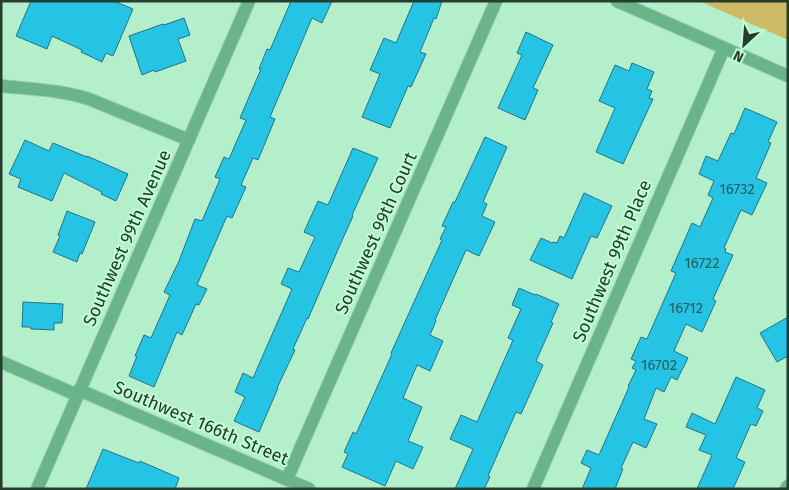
<svg xmlns="http://www.w3.org/2000/svg" width="789" height="490" viewBox="0 0 789 490" font-family="'Fira Sans',sans-serif">
<style>
.green{fill:#ceba64}
.building{fill:#25c4e5;stroke:#257386}
.lines{fill:none;stroke-linecap:round;stroke-linejoin:round}
.minor-casing{stroke:#97cbab;stroke-width:14}
.minor{stroke:#69b489;stroke-width:12}
.labels{text-anchor:middle;dominant-baseline:central;stroke-width:4;stroke-linejoin:round;paint-order:stroke}
.number-label{font-size:15px;fill:#255f5c}
.street-label{font-size:18px;fill:#253d2f;stroke:#c0fdd7}
</style>
<rect width="100%" height="100%" fill="#b3efca"/>
<!-- green -->
<path class="green" d="M699 1H788V40Z"/>
<!-- building -->
<path class="building" d="M31 1H114L133 9 113 56 106 53 102 62 81 52 82 50 52 36 47 49 16 36Z
M291 1H332L322 23 312 18 270 117 275 119 258 160 253 158 241 185 246 187 232 218 227 216 197 285 207 289 199 305 196 304 182 335 177 332 154 387 129 376 137 356H135L144 335 151 338 170 295 164 292 179 261 195 219 202 221 220 179 215 177 224 157 229 159 246 120 240 118 261 69H259L267 49 270 50Z
M414 1H442L436 19 434 18 420 52 426 54 411 87 408 86 390 128 362 117 380 74 370 70 384 38 396 43Z
M184 18 190 35 178 39 186 61 155 72 154 70 142 75 129 36 163 24 164 25Z
M526 32 553 45 533 88 538 90 525 120 498 108 522 55 517 53Z
M632 63 654 72 647 89 652 91 649 98 653 99 623 164 596 152 615 108 599 101 615 65 629 71Z
M745 108 777 122 768 142 771 143 756 178 767 183 752 215 741 210 724 248 726 249 725 252 733 255 713 299 716 301 702 332 686 324 674 351 688 358 677 380 671 377 664 392 656 388 644 419 657 424 646 448 633 442 621 468 623 469 615 489H582L591 468 581 463 587 450 599 455 629 387 628 386 636 370 632 368 636 361 631 359 641 337 647 339 676 273 671 271 692 223 700 227 713 198 708 195 714 181 699 174 706 156 718 161 731 133 734 134Z
M485 137 507 147 483 202 487 204 482 216 495 222 479 256 466 250 435 320 436 321 430 335 443 341 430 371 417 365 403 398 422 407 408 441 423 447 413 469 396 461 385 486 342 467 348 454 344 452 353 432 356 434 392 354 391 353 442 240 440 239 446 227 442 226 453 202H455Z
M25 140 49 151 53 143 87 157V156L128 174 116 201 101 194 102 192 64 173 52 201 18 187 21 179 9 174Z
M353 148 378 158 352 215 353 216 340 245 308 319 307 318 293 349 295 350 277 388H278L259 432 234 421 245 397 235 392 243 373 253 378 292 289 281 284 288 268 299 272 315 237 304 232 318 201 328 205Z
M584 193 612 206 597 238 591 236 572 279 530 260 541 238 552 243 553 242 557 243 560 236 564 238Z
M67 211 95 222 82 254 80 253 77 262 53 252 60 236 58 235Z
M519 288 535 295 536 294 559 304 551 322 553 323 536 361 543 365 521 414 516 412 488 476 490 477 484 489H455L473 449 450 439 461 415 477 422 513 340 508 338 521 309 512 305Z
M23 302 63 304 62 323H54V330L31 329V327H22Z
M788 317V356L777 362 760 333Z
M736 377 765 390 757 408 763 411 756 426 751 424 736 458 745 462 733 489H697L712 455 699 450 706 435 686 427 692 413 715 424Z
M103 449 139 463 140 461 179 478 175 489H86Z"/>
<g class="lines">
<!-- minor casing -->
<g class="minor-casing">
<path id="minor" d="M617 1 788 76
M1 86C31 89 61 90 89 99L189 140
M1 362 77 395
M79 390 309 489
M287 479 496 1
M37 489 249 1
M533 489 724 48
M786 489 788 486"/>
</g>
<!-- minor -->
<use href="#minor" class="minor"/>
</g>
<g class="labels">
<!-- number labels -->
<g class="number-label">
<text x="737" y="189">16732</text>
<text x="702" y="263">16722</text>
<text x="686" y="308">16712</text>
<text x="659" y="365">16702</text>
</g>
<!-- street labels -->
<g class="street-label">
<text transform="translate(376 233) rotate(-66)">Southwest 99th Court</text>
<text transform="translate(127 238) rotate(-66)">Southwest 99th Avenue</text>
<text transform="translate(612 261) rotate(-67)">Southwest 99th Place</text>
<text transform="translate(201 423) rotate(23)">Southwest 166th Street</text>
</g>
</g>
<!-- border -->
<rect width="789" height="490" fill="none" stroke="#253d2f" stroke-width="5"/>
<!-- north arrow -->
<g transform="translate(744 45) rotate(206)" stroke="#c0fdd7" stroke-width="4" paint-order="stroke">
<path d="M0-4L9 19L0 12L-9 19Z" fill="#253d2f"/>
<text y="-8" font-size="14" font-weight="bold" text-anchor="middle" fill="#253d2f">N</text>
</g>
</svg>
